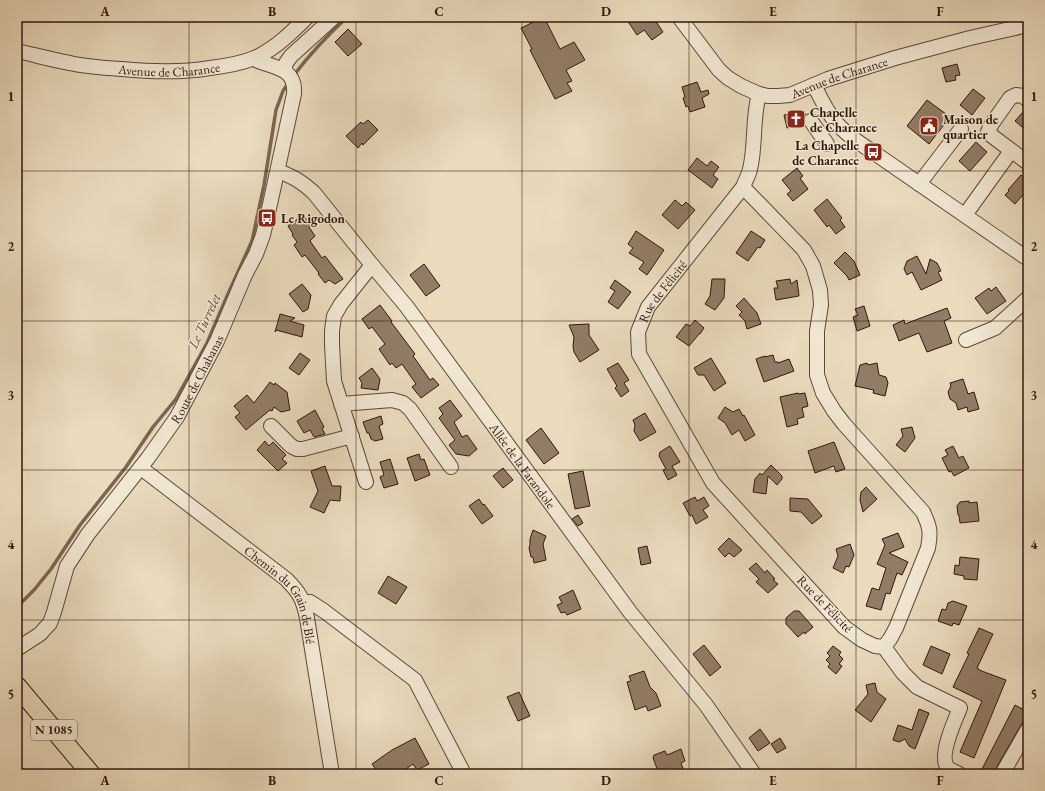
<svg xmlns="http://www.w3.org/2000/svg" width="1045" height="791" viewBox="0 0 1045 791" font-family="'EB Garamond',serif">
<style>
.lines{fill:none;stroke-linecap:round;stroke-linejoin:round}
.stream{stroke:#7b6452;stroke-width:3.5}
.building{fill:#927c68;stroke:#32160c}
.minor-casing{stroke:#604738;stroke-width:16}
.major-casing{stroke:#32160c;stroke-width:20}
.minor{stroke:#f1e8d4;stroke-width:14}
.major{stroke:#eadbbd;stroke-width:18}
.grid{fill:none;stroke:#32160c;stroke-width:1;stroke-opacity:0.55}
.labels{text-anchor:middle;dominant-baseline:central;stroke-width:3;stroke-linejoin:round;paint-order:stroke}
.shield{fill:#f1e8d4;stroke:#6b5548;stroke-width:1}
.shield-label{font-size:12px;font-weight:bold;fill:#32160c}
.street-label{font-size:13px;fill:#32160c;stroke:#f1e8d4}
.poi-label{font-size:13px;font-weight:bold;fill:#32160c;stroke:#f1e8d4;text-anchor:start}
.water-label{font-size:14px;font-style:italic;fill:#624a3b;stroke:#f1e8d4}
.neatline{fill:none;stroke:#32160c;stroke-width:1.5}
.grid-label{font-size:13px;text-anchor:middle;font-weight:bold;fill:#32160c}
</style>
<rect width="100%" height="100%" fill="#eadbbd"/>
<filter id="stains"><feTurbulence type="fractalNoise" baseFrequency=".005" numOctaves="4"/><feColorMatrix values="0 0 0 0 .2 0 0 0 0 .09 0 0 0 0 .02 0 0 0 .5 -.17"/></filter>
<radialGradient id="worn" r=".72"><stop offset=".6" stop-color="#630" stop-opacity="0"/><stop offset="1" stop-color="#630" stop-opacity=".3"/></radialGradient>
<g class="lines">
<!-- stream -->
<path class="stream" d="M294 75C310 54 328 35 347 17
M17 607 34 590 51 569 80 525 126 467 153 427 176 399 207 343 228 294 252 241 264 185 276 110 283 91 289 82"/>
</g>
<!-- building -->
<path class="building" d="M544 17 560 49 574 42 585 60 566 70 572 81 567 83 572 91 555 99 530 50 532 49 521 28Z
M625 17H653L663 32 652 40 644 30 637 35Z
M348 29 362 44 348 56 335 42Z
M957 64 960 75 955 76 956 80 946 82 942 68Z
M697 82 701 92 708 90 709 94 702 98 705 107 690 112 688 106 686 107 683 98 685 97 682 87Z
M973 89 985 98 972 115 960 105Z
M927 100 950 117 929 144 907 126Z
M800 112 806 114 803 118V124L787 128 784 115Z
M1023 112 1028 116V132L1015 121Z
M368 120 378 130 363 145 362 143 358 148 346 136 361 122 363 124Z
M976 142 987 152 970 171 959 161Z
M697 158 707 166 711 161 719 167 713 175 718 179 712 188 688 170Z
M797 168 803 176 800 178 808 189 793 201 787 194 791 191 782 180Z
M1021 175 1028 182V189L1015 204 1005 195 1009 191 1008 190Z
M827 199 842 218 840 220 845 227 836 234 829 225 827 227 814 210Z
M675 200 682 206 686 202 695 210 678 229 662 215Z
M303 215 311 226 309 227 315 236 310 241 322 258 325 256 343 279 335 284 329 280 325 283 318 274 319 273 305 255 302 257 294 245 297 242 292 235 293 234 288 226Z
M636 231 664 250 647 275 639 269 644 262 629 253 633 248 628 244Z
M751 231 765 240 760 248 758 247 748 261 736 253Z
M845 252 854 261 860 275 849 280 847 276 834 263Z
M917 256 926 274 930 259 937 263 941 271 938 272 942 280 921 290 912 272 907 275 904 269 907 261Z
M424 264 440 286 426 296 410 275Z
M712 279H725L724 298 715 310 705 304 710 296Z
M790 279 791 284 797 280 799 296 776 300 774 288H778L776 281Z
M615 280 631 292 618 309 608 302 615 291 610 288Z
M302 284 311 295 308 309 303 312 289 294Z
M996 287 1006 301 987 314 975 298 989 288 991 291Z
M744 298 757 313 761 324 747 329 745 321 739 315 742 312 736 306Z
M380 305 392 321 391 322 415 354 413 356 430 380 433 378 439 385 421 398 412 387 416 384 402 364 396 368 392 363 390 365 379 349 385 344 372 327 369 329 362 319Z
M864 306 870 326 857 331 853 317 858 315 855 309Z
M947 308 951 318 944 321 952 343 927 352 919 333 899 341 893 325 904 320 905 324Z
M280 314 295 318 290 321 304 325 302 337 276 330 275 332Z
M695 320 704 328 700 334H699L689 346 676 337 686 324 690 326Z
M589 324V335L599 350 580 362 574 352 573 346 574 337 569 325Z
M300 353 310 360 299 375 289 368Z
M773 355 775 362H778V363L789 359 794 371 764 382 756 359 765 356V357Z
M711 358 726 383 714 391 704 375H698L694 368Z
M618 363 629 380 624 383 629 391 621 397 615 388 617 386 607 369Z
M867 363 868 365 877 363 879 375 886 377 888 383 885 396 873 393 874 390 855 386 860 365Z
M372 368 380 379 378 390 361 388 362 383 359 378Z
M963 379 968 394 974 392 979 409 968 412 967 407 958 410 956 403 950 399 948 392 951 386 950 383Z
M270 382 274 385 275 383 287 392 290 410 281 412 274 407 272 411 270 410 246 430 235 417 240 413 234 406 247 395 254 403Z
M798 393 799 394 805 393 808 406 802 408 804 417 797 419 798 424 787 427 780 397Z
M450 400 462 416 454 422 462 437 467 435 477 449 469 456 456 454 449 445 455 440 439 418 443 414 439 408Z
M725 407 733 412 739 409 743 416 744 415 755 435 745 441 739 430 732 435 725 423 718 418Z
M315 410 324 427 322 428 325 434 314 437 310 430 304 433 297 421Z
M645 413 656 432 640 441 634 431 635 425 633 420Z
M381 416 383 424 379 426 383 439 375 441 371 439 369 433H367L363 422Z
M912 427 915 438 905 452 896 445 903 436 901 429Z
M541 428 559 453 544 464 526 440Z
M265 441 269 446 273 442 286 455 282 459 287 463 278 471 257 450Z
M834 442 845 469 836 472 834 466 815 473 808 451Z
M670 446 680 462 672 466 677 475 668 480 663 470 666 469 659 456 660 452Z
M953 446 959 458 963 456 969 468 954 476 951 471 949 472 942 458 948 455 945 450Z
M419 454 421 460 424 459 430 475 415 481 407 458Z
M390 459 398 484 384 488 380 477 384 475 380 462Z
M771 465 782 476V479L777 485 768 476 766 494 753 492 755 479 760 473 762 475Z
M325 466 332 486H341L340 501 330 500 324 513 310 507 318 491 311 471Z
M503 468 513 480 503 488 493 476Z
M583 471 590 506 575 509 568 474Z
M866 487 877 499 863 512 860 500 861 492Z
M695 497 697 501 704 497 709 506 703 510 708 517 696 524 692 515 690 516 683 503Z
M790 498 808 499 822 516 812 524 801 512 790 511Z
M479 499 483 505 484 504 493 516 482 524 469 506Z
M969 501V503L977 502 979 521 960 523 959 515H958L957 506 960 502Z
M578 515 583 523 578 526 572 519Z
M533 530 546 536 543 544 546 560 534 563 533 557H531L529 548 530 545V539Z
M898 533 904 547 889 553 908 562 902 575 897 573 890 594 886 593 881 610 866 606 872 588 879 590 886 568 877 564 885 545 882 539Z
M729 538 742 550 734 557 729 553 725 557 718 549Z
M850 544 854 555 849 567 846 566 843 573 833 568 838 556 836 549Z
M647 546 651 563 641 565 638 548Z
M960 557 979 559 977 580 964 579V576L954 574 955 565 959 566Z
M756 563 765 573 767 570 775 579 773 580 778 584 768 593 756 582 759 579 749 569Z
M388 576 407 587 396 604 378 593Z
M573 590 581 609 567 615 565 612 561 613 557 605 562 603 559 597Z
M953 601 967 606 959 625 953 623 952 626 938 621 942 609 946 610 948 603Z
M794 611H799L813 627 805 634 804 632 798 637 786 624V618Z
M979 628 993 634 977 668 979 669V670L1006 680 974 758 960 752 982 701 953 687 969 654 967 653Z
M704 645 721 667 710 676 693 654Z
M833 646 841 652 839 655 843 659 839 664 842 666 836 674 828 667 830 664 826 660 830 656 827 653Z
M931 646 950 654 942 674 923 665Z
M644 671 650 687 656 693 661 706 648 711 646 706 635 710 627 682 631 681 629 676Z
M875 683 877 692 886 699 871 722 855 710 868 694 866 685Z
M519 692 530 716 518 721 507 697Z
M1015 705 1028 712V720L1023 722 1021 725 995 770 994 774H992L982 769Z
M919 709 929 713 915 749 909 746 905 739 899 742 893 740 898 725 912 730Z
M760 729 770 743 758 751 749 738Z
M415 738 429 764 417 770 413 764 399 774H379L372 764 392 750Z
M780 738 786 748 777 753 771 744Z
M681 749 685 761 681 763 685 774H659L653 758 654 755 665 751 667 755Z"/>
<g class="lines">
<!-- minor casing -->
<g class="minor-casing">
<g id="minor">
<path id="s1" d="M679 17 719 70 728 78 741 86 759 94 768 96H778L790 95 828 79 895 58 970 38 1028 25"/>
<path id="s2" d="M17 51C35 55 53 60 70 63 87 67 105 68 122 69 153 72 180 73 210 68 226 66 243 63 257 57 277 47 292 32 307 17"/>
<path d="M284 70 286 63 291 56 334 17"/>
<path d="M814 85C820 97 826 110 834 120 844 133 859 143 873 152L1028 259"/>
<path d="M1028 100 1023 96 1016 95 1010 98 991 125 988 132 992 136 1028 163"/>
<path d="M811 121 827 144"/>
<path id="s3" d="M278 171C294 177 302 182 314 193L372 265 407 307 630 612 706 705 754 774"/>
<path d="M919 184 961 129"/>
<path id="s4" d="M743 187 804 250 813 266 820 290 821 305 817 331V375L823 393 834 411 844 424 923 512C930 527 931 532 928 548L896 628 890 639 884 647 875 646 862 640 844 627 713 483 639 354 638 332 648 307 743 187C745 181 749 175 750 169 756 145 752 119 759 94"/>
<path d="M965 215 1011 151"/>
<path d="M966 340 995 328 1028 298"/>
<path d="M341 404 392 400 403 403 410 409 451 467"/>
<path d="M271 426 291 446 297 449H303L352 436"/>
<path id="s5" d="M141 468 286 579C300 593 303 599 307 618L332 774"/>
<path d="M366 482 334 381 332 345V331L334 316 341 304 372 265"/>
<path d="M303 602H310L324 611 415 680 464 774"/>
<path d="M884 647 903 673 917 687 960 708C955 720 938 757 948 768 951 771 956 772 959 774"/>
<path id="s6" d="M17 649 40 634 50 623 54 612 67 566 88 534 148 458 177 417 217 341 245 275 256 254 263 235 267 218 294 94C296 69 277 68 258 61L257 57"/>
<path d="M1002 774 1028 729"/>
</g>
</g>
<!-- major casing -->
<g class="major-casing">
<path id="major" d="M17 686 91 774"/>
</g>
<!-- minor -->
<use href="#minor" class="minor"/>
<!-- major -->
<use href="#major" class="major"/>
</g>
<!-- grid -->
<path class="grid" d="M189 17V774M356 17V774M522 17V774M689 17V774M856 17V774M17 171H1028M17 321H1028M17 470H1028M17 620H1028"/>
<!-- icons -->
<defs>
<g id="church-square" transform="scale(1)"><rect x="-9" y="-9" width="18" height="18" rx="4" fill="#8f2418" stroke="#f1e8d4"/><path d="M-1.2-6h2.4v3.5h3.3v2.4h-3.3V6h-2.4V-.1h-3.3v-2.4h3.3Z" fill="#fff"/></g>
<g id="civic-square" transform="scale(1)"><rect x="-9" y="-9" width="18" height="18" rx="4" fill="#8f2418" stroke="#f1e8d4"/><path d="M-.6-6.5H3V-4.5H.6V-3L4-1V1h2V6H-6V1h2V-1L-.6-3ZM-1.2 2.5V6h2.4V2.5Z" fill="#fff"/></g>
<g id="bus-square" transform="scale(1)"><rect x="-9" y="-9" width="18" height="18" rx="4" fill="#8f2418" stroke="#f1e8d4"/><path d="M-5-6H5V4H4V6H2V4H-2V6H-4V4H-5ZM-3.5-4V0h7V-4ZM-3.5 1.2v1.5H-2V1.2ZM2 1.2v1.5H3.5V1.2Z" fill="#fff"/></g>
</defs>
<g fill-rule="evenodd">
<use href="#church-square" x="796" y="119"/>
<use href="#civic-square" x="929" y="126"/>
<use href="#bus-square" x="873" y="152"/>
<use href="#bus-square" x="267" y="218"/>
</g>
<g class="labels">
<!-- shield labels -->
<rect class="shield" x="31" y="720" width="46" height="20" rx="3"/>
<g class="shield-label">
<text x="54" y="730">N 1085</text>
</g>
<!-- street labels -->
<g class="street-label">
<text stroke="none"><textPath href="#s2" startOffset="154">Avenue de Charance</textPath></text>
<text stroke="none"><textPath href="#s1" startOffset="197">Avenue de Charance</textPath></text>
<text stroke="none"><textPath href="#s4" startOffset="996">Rue de Félicité</textPath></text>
<text stroke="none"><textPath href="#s6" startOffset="330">Route de Chabanas</textPath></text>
<text stroke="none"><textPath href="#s3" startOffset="386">Allée de la Farandole</textPath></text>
<text stroke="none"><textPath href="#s5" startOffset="193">Chemin du Grain de Blé</textPath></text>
<text transform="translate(825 604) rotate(46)">Rue de Félicité</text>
</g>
<!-- poi labels -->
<g class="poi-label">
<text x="810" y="112">Chapelle<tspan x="810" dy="15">de Charance</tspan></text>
<text x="943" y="119">Maison de<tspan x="943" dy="15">quartier</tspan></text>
<text x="859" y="145" text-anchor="end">La Chapelle<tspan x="859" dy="15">de Charance</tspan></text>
<text x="281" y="218">Le Rigodon</text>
</g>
<!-- water labels -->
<g class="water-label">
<text transform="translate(204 321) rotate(-65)">Le Turrelet</text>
</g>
</g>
<!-- margin -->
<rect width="1045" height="791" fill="none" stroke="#eadbbd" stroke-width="44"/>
<rect x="22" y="22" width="1001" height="747" class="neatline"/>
<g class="grid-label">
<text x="105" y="16">A</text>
<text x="272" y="16">B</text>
<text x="439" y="16">C</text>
<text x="606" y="16">D</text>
<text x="773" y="16">E</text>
<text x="940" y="16">F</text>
<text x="11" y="101">1</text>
<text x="1034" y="101">1</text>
<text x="11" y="251">2</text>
<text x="1034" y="251">2</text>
<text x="11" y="400">3</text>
<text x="1034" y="400">3</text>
<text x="11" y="549">4</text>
<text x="1034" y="549">4</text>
<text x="11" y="699">5</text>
<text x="1034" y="699">5</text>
<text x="105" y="785">A</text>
<text x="272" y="785">B</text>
<text x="439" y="785">C</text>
<text x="606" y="785">D</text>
<text x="773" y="785">E</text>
<text x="940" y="785">F</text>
</g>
<rect width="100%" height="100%" filter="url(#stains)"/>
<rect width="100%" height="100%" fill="url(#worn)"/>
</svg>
